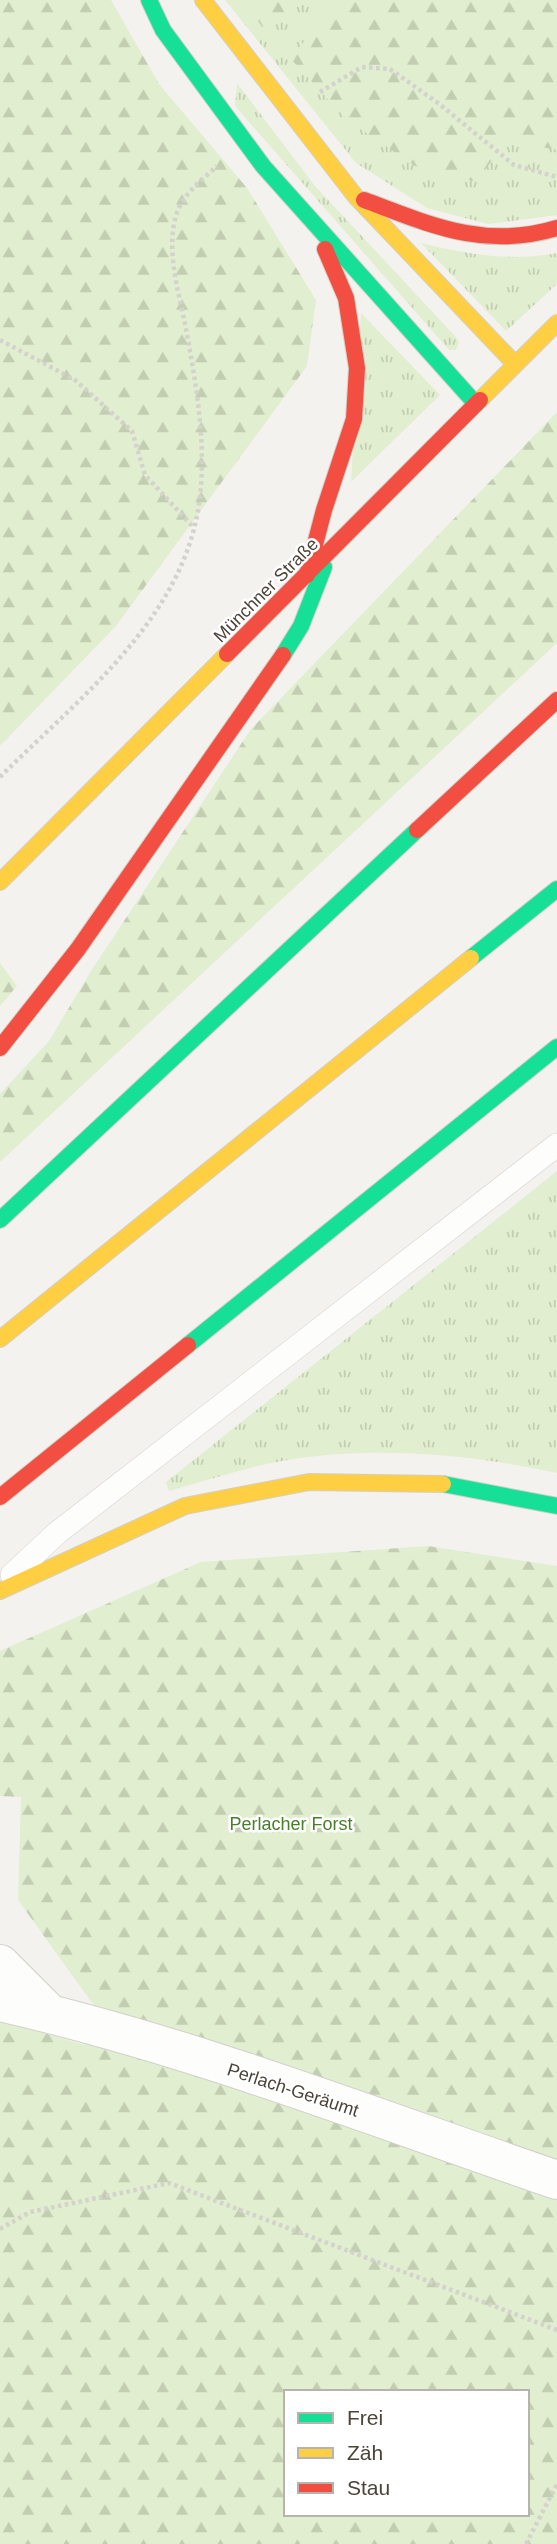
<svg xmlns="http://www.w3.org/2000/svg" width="557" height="2544" viewBox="0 0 557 2544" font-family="Helvetica,sans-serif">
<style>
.grass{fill:url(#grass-tufts)}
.forest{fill:url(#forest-firs);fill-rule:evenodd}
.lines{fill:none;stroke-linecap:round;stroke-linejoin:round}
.lane-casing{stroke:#d2d0cb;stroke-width:24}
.street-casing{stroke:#d2d0cb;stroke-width:40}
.fast-casing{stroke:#d3cfc5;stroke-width:18}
.slow-casing{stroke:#d3cfc5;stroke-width:18}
.jam-casing{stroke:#d3cfc5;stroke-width:18}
.path{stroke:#d3d2cc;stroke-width:4.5;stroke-dasharray:3.5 3.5;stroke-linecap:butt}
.lane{stroke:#fdfdfc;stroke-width:23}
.street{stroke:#fdfdfc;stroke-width:38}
.fast{stroke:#16e098;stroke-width:16}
.slow{stroke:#ffcf43;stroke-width:16}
.jam{stroke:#f24e42;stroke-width:16}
.labels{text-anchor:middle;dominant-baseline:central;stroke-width:5;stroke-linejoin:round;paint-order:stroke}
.street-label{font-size:18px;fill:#4b4439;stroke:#fff}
.park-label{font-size:18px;fill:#4a7f2a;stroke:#fff}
</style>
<defs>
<pattern id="grass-tufts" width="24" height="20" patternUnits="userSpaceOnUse" patternTransform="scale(1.75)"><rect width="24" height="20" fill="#e1eecf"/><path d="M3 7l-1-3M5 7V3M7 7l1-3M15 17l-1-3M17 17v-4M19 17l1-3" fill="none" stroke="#c3cdb2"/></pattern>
<pattern id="forest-firs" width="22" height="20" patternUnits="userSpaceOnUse" patternTransform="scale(1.75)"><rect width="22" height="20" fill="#e1eecf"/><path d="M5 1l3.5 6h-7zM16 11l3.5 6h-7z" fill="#c3cdb2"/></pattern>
</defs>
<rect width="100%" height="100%" fill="#f4f2ee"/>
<!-- grass -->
<path class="grass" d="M225 0H557V215L488 224 427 208 356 163Z
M237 83 315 186 455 336 459 342 456 350H449L235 106Z
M421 243C466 254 511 262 557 253V284L506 331Z
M361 313 440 395 351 482Z
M557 1171V1473C470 1454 371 1445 282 1461 244 1468 206 1481 169 1491L166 1482Z"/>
<!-- forest -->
<path class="forest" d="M0 0H111L159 84 247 188 316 300 307 366 116 626 0 746Z
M244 0H287L284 19 262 27Z
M339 0H557V150L506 140 477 182 415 166 346 119 290 58Z
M557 412V643L0 1162V1094L49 1041 91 971 251 729Z
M0 963 17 986 0 1006Z
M428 1546 557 1566V2544H0V2020L84 2045 95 2007 18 1900 21 1797 0 1796V1651L201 1562ZM286 2392H527V2514H286Z"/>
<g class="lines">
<!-- lane casing -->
<g class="lane-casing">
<path id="lane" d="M12 1575 57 1533 557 1145"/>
</g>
<!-- street casing -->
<g class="street-casing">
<path id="street" d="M0 1964 50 2014
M0 2002C189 2045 373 2117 557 2180"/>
</g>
<!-- fast casing -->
<g class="fast-casing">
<path id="fast" d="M149 0 163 30 263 166 476 404
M283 655 301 626 324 567
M471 958 557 889
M0 1220 417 830
M188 1345 557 1047
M443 1484 557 1506"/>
</g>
<!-- slow casing -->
<g class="slow-casing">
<path id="slow" d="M203 0 356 197 515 364
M480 400 557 323
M0 882 227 654
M0 1339 471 958
M0 1591 185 1506 309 1482 443 1484"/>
</g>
<!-- jam casing -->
<g class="jam-casing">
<path id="jam" d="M364 200C431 225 485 250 557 228
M307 575 324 510 354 419 357 368 346 298 325 249
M227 654 480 400
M417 830 557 700
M0 1048 78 949 283 655
M0 1497 188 1345"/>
</g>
<!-- path -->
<path class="path" d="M320 92 362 67 390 69 438 103 514 165 557 177
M0 340 75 380 132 431 145 475 194 528
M0 777C72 705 167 632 194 529 211 465 197 388 185 324 178 290 167 253 175 219 180 196 201 181 217 166
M0 2229 30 2212 169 2183 557 2330
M526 2544 557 2484"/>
<!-- lane -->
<use href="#lane" class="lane"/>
<!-- street -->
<use href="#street" class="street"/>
<!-- fast -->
<use href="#fast" class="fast"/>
<!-- slow -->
<use href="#slow" class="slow"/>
<!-- jam -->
<use href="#jam" class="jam"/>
</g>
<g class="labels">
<!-- street labels -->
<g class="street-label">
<text transform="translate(266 590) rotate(-45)">Münchner Straße</text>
<text transform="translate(293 2090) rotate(18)">Perlach-Geräumt</text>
</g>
<!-- park labels -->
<g class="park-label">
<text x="291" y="1824">Perlacher Forst</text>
</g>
</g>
<!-- legend -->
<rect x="284" y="2390" width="245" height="126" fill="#ffffff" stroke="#b7b4b0" stroke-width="2"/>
<rect x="298" y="2413" width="35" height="10" fill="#16e098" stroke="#b7b4b0" stroke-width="2"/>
<text x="347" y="2425" font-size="21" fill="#4b4439">Frei</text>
<rect x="298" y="2448" width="35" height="10" fill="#ffcf43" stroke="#b7b4b0" stroke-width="2"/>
<text x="347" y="2460" font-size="21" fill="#4b4439">Zäh</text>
<rect x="298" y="2483" width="35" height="10" fill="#f24e42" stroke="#b7b4b0" stroke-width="2"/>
<text x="347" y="2495" font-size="21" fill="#4b4439">Stau</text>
</svg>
